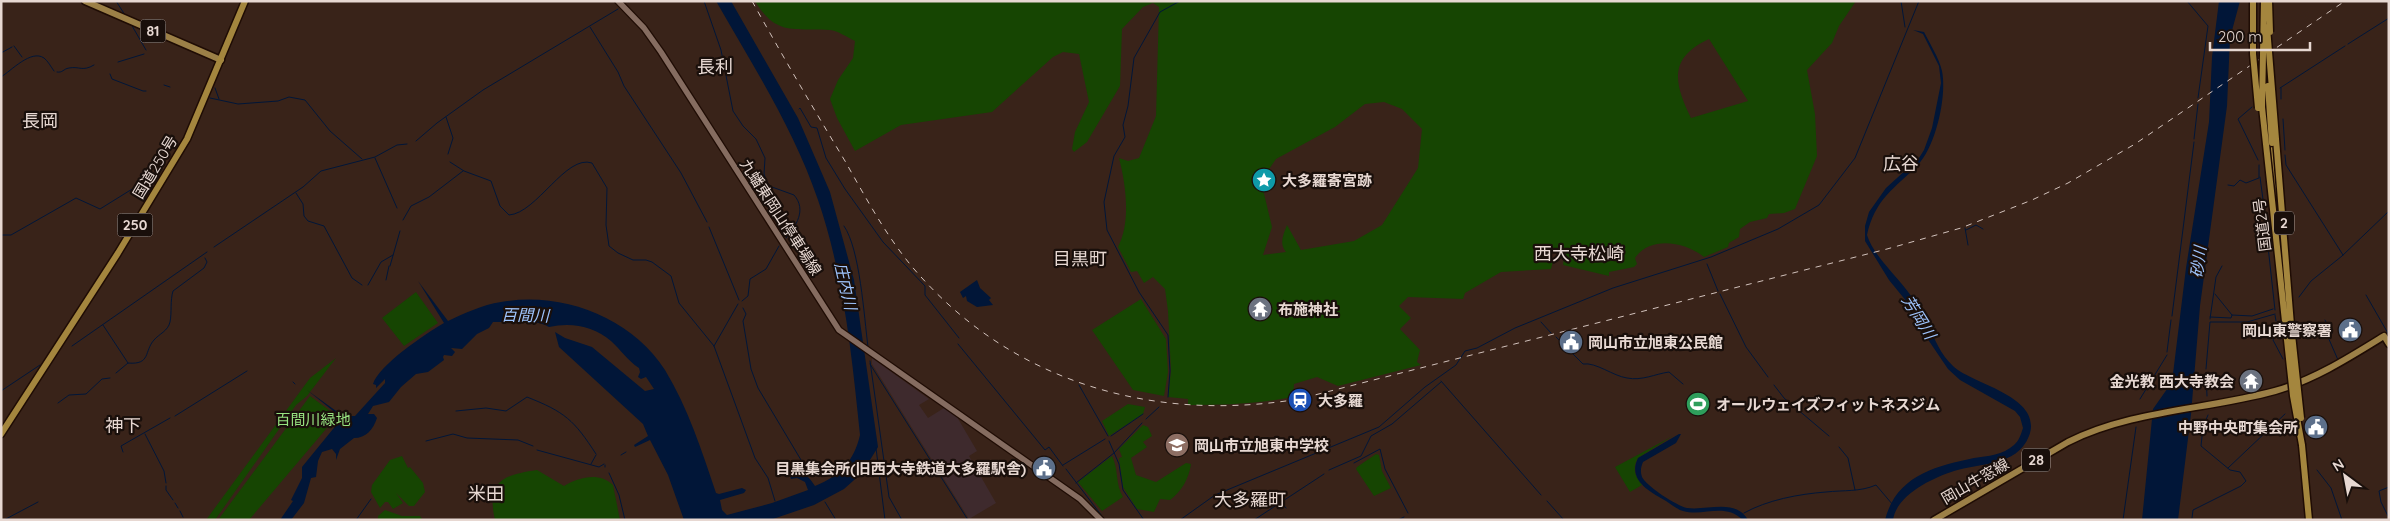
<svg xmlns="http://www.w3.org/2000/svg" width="2390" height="521" viewBox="0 0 2390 521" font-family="Quicksand,'Noto Sans JP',sans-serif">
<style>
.industrial{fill:#3e2a2d}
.green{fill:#164502;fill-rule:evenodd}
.water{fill:#011638}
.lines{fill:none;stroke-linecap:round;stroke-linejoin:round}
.stream{stroke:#011638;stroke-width:1}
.secondary-casing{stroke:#1f0c04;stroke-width:8}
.primary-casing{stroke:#1f0c04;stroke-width:9}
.trunk-casing{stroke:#1f0c04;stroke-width:9}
.secondary{stroke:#856c60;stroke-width:5.5}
.primary{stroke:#9c8047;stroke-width:6}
.trunk{stroke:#a4863e;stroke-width:6}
.rail{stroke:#d2c2bc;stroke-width:1;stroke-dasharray:6 6;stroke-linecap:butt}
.trunk-bridge-casing{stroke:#1f0c04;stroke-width:9;stroke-linecap:butt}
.trunk-bridge{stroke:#a4863e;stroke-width:6}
.labels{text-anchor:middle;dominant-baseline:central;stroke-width:4.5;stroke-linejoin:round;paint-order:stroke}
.shield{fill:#190f0b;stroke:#a99c96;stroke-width:1}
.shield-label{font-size:14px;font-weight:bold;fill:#e7d8d2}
.street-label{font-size:15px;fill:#e7d8d2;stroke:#190f0b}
.poi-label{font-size:15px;font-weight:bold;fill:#e7d8d2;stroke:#190f0b;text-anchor:start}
.park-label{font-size:15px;fill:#97e280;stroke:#190f0b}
.water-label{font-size:16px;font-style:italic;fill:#9ec4fd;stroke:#190f0b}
.quarter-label{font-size:18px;fill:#e7d8d2;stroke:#190f0b}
</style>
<rect width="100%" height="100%" fill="#392319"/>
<!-- industrial -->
<path class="industrial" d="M872 358 929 399 919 405 928 418 944 408 957 417 977 451 969 456 996 503 969 519 872 364Z"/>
<!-- green -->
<path class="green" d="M755 1H1856L1839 26 1832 43 1807 70 1815 114 1817 156 1795 209 1784 213 1769 214 1767 218 1750 222 1740 229 1739 237 1729 243 1728 247 1704 257C1686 242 1650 235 1635 258L1637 264 1634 267 1609 272V276L1563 265 1564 258 1556 250H1551L1548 254 1553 261 1551 269 1501 272 1465 293 1463 299 1408 297 1399 306 1411 318 1400 329 1420 350 1417 362 1421 365 1338 386 1317 377 1294 384 1293 397C1258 404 1223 405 1188 405V399L1168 397 1171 371 1168 311 1165 289 1153 277 1144 283 1137 271 1131 272 1118 247C1131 222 1126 185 1119 158L1128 161 1139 158 1156 116 1159 7 1153 3 1143 7 1122 29 1120 86 1087 142 1074 152 1072 149 1075 132 1089 102 1079 54 1063 52 1053 57 992 112 901 125 855 151 837 118 830 99 838 80 853 58 855 41C847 37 838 31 830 30 795 27 777 38 755 1ZM1709 39 1748 101 1691 118C1674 83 1668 58 1709 39ZM1384 102 1402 109 1422 129 1418 168 1382 225 1354 241 1301 250 1287 225C1283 235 1279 244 1286 252L1263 255 1272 227 1261 181 1276 159 1335 127 1365 104Z
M416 292 438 323 404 346 382 318Z
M1141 299 1166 339 1168 372 1164 396 1133 390 1092 330Z
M336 358 307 396 296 405 215 520H206L310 378Z
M310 396 337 416 249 520H218Z
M1128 404 1145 407 1143 414 1109 436 1102 421Z
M1143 425 1148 427 1152 436 1143 442 1147 447 1131 458 1136 475 1156 482 1186 463 1191 464C1189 479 1181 492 1170 500L1160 499 1154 512 1137 509 1123 487 1119 458 1122 457 1119 449Z
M1673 436 1638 458C1632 468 1635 476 1642 485L1630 492 1615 467Z
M1376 454 1379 455 1382 471 1391 488 1374 496 1356 469 1357 467Z
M402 456 408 468 410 467 423 483 425 492 414 506H409L396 493 403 503 393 509 388 502H385L380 508 371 492 372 485 390 460Z
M1112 456C1119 470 1115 484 1123 497L1102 511 1078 482Z
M537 470 564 486C580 477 599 472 613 485L620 520H495C486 481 503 475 537 470Z
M385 510 402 516H420L423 520H378V516Z"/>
<!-- water -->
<path class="water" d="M716 1H731L798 118 830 192 854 280 878 447 862 473 844 489 814 505 770 520H684L668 475 650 440 635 447 634 445 648 436 643 424 559 347 555 332 565 338 592 347 645 391 654 389 646 377 641 379 638 377 640 372 639 368C628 361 621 350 611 341 594 326 571 322 549 327 532 318 513 322 493 322L489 328 477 334 462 349 451 348 455 352 452 356 444 355 443 357 444 360 428 372 416 374 401 387 389 402 373 406 368 414H374L377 418C373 430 366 438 354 438L340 449 336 460V454L332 449 322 452 318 461 316 477 311 478 304 503 291 520H280L293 501 291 500 302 478V467L342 418 307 390 343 416 347 413 349 416H355L385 383V379L376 388V385L373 384C379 365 425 334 444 323L418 281 448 321C465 313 482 305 501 302 562 291 631 317 665 370 688 408 702 451 716 493L719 494 742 488 746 490 744 493 720 500 722 510 727 515 772 503 808 490 805 482 797 478 791 479 789 473C803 469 808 476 815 486 840 476 854 461 860 435 852 357 844 276 818 200 794 129 753 66 716 1Z
M2219 1H2240L2230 38 2227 106 2200 306 2191 414 2178 520H2142L2153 409 2172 382 2186 268 2209 122 2212 57Z
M1913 30 1924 32C1930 44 1939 58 1942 71 1947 97 1936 145 1918 165 1894 189 1875 199 1867 235 1874 258 1903 281 1915 302 1918 307 1919 311 1921 316 1923 319 1926 321 1928 325 1935 339 1940 354 1953 366 1971 384 2044 396 2029 436 2017 467 1978 463 1954 471 1933 478 1897 494 1893 520H1885C1896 476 1935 466 1974 458 1988 456 2003 455 2014 445 2019 441 2021 434 2023 428L2020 417 2015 411 1960 380 1948 369 1929 341 1916 313 1889 280 1865 241V226L1869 212 1886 188 1919 158 1924 150 1932 128 1941 83 1939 66 1923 34Z
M977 280 980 288 991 298 989 300 993 305 977 307 967 301 966 296 963 298 960 292Z
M1679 434H1681L1676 443 1643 462C1641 467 1640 471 1642 477 1646 486 1677 506 1687 508 1707 511 1736 498 1748 520H1743C1724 502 1704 517 1683 511 1678 510 1671 504 1666 501 1650 492 1627 480 1638 458Z"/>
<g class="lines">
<!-- stream -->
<path class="stream" d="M116 1 125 15
M704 1 721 50 733 111 743 126 756 139 765 158 764 174 768 184 772 187 794 195C807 210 796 226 786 238
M1901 1 1905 27
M2187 1 2208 26 2198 98
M629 2 630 1
M131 24 146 50
M590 27 618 72 624 86 681 173 707 222
M2348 44 2389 18
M14 46 22 57
M1 53 12 47
M1 59V62
M118 62 144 54
M57 72C63 73 63 69 69 68 80 66 82 72 94 65
M110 74 112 79 143 91H146
M1 77C11 71 31 49 44 58 48 61 51 67 54 71
M164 85 170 87
M215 88 219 99
M2280 88 2345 46
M2281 88V99
M210 98 238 104 278 101 289 97 305 100 330 131 362 159
M2252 107 2238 119 2258 160
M799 109 800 108 811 127 817 128 826 158 845 189 883 242 925 286V295L959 338
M446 117 453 138 448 154
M2283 119 2285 150
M2194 139 2198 104
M416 141 437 123 483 90 618 9
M2285 155 2286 165 2343 255
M375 158 397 208
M450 162 464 171 491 181 500 206 509 215C537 213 566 154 592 163L607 188 606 225 609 246 618 253 633 260H646L652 262 671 276 679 303 714 346 755 458 768 478 775 501
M2260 177 2266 222
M2228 185 2234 186 2240 180 2246 183 2259 178V165
M296 193 303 204 304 216 308 221 324 226 352 278 362 285
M403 220 411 206 429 197 463 171
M844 226C860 249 864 316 868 347
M709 227 739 300
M1965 228 1968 245
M2266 228 2275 310
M1966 230 1976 225 1983 229
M1 235H11L76 198 100 209 158 173
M214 247 303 187 321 171 375 157 397 145 407 144
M1707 264 1718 291
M390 266 400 231
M386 280 389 266
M368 285 381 262 393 255
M1720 294 1746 347 1768 377
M2215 294 2232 315
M2366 295 2389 335
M2299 297 2311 281 2342 256 2389 211
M742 301 748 296 750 279 766 269 779 246
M743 308 746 314 743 321 751 369 758 388 810 475
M2275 315 2276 321
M2172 316 2194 142
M2210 317 2231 318 2232 315 2252 316 2273 309
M2210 319 2216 277 2222 266
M2325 320 2332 334 2328 337 2338 360
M1541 322 1551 333
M103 325 128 363
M2276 329 2273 340 2283 359
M1556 337 1583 364C1596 362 1613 376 1627 378 1642 381 1655 374 1669 372L1683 384
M958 344 1045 450 1049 447 1063 466
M72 346 207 252
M714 346 738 304
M2167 352 2171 320
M870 361 889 497 902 520
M870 364 968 520
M2206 369 2210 322H2247L2275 314
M116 373 128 363C151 365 144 351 154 340 159 334 168 331 170 322 172 312 170 301 173 291L204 268 207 262 205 258
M2206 373 2207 396
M1441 381 1541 495
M293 382 295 384
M1079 385 1108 436
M1774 385 1784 398 1829 436
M1 391 40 365
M1168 397 1170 371 1168 335 1139 292 1107 230 1104 202 1114 156 1125 137 1123 125 1128 106 1134 58 1160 12 1180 1
M2140 399 2167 355
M58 403 69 395 86 394 102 379 110 378
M456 411 486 408 506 411 527 397C565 412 574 420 596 454
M175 416 247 371
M1146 419 1159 407
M145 434 164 471 166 483
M1111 436 1143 414
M426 441 453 434 467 438 518 440 533 446
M1109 441 1119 464 1123 490 1144 520
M1839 447 1848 458 1855 490
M876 448 885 520
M537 450 599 467 604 464
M123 452 121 446 170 418
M621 455 626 452
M1354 463 1380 449 1385 469 1408 513
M591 464 596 455
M605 465V467
M1063 465 1105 439
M2228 468 2285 414
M1066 469 1105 520
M1329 470 1361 456 1371 436 1392 424 1441 382
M2317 470 2331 488 2342 520
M609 473 619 495 625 520
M1076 483 1114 453 1142 423
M166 486V490L173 500
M2389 487 2379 491 2381 502 2389 518
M1547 501 1564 520
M825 502 836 520
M175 503 178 508
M1282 503 1286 508
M180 511 183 517
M1744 513C1767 500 1799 494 1826 492 1844 490 1860 492 1876 485L1893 505
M2192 518 2193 510 2241 486 2246 481 2240 472 2230 470 2201 446 2203 427 2208 415
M4 520 38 502
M356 520 371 499
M1180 520 1215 495 1379 427 1425 387 1456 365 1465 351 1477 348 1515 328 1613 288 1711 257 1778 229 1819 205 1855 158 1919 1
M1254 520 1324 474
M1398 520 1404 517
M2123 520 2136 427"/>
<!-- secondary casing -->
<g class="secondary-casing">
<path id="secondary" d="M618 1 644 28 661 52 839 330 1080 499 1101 520"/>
</g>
<!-- primary casing -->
<g class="primary-casing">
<path id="primary" d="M85 1 221 60
M1934 520 2068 442C2132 410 2206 410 2275 391 2314 380 2350 357 2384 336L2389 344"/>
</g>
<!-- trunk casing -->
<g class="trunk-casing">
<path id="trunk" d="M2273 150 2279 216
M1 434 118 253 187 139 245 1
M2302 445 2309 520"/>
</g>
<!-- secondary -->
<use href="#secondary" class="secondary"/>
<!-- primary -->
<use href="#primary" class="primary"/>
<!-- trunk -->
<use href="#trunk" class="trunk"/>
<!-- rail -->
<path class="rail" d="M752 1C782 55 813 108 845 161 866 198 886 236 914 269 1012 383 1154 423 1299 399L1887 249 1961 228 2032 200 2068 183 2135 144 2345 1"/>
<!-- trunk-bridge casing -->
<g class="trunk-bridge-casing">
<path id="trunk-bridge" d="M2253 1V54L2258 108
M2264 1 2262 107 2293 396 2302 445
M2269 1 2270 32
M2267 27 2291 325 2301 418
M2268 86 2272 143"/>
</g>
<!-- trunk-bridge -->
<use href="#trunk-bridge" class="trunk-bridge"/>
</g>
<!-- icons -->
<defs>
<g id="sight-disc" transform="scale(1.25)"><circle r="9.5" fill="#0f9aa8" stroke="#190f0b"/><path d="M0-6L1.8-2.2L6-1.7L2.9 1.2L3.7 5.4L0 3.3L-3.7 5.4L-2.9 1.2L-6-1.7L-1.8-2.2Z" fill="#fff"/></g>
<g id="temple-disc" transform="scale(1.25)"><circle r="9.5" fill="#6b7280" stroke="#190f0b"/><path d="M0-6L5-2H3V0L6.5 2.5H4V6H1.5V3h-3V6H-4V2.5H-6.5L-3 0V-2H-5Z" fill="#fff"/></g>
<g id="civic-disc" transform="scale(1.25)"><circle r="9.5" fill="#5c6f8a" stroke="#190f0b"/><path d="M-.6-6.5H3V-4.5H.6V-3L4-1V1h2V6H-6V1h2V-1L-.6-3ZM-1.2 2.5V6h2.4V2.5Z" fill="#fff"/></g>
<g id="station-disc" transform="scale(1.25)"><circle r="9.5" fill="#1a4fb4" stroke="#190f0b"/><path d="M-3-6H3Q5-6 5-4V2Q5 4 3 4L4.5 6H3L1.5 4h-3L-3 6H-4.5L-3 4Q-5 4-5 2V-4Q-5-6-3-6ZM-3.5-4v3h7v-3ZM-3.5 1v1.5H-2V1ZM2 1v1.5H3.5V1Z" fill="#fff"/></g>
<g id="stadium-disc" transform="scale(1.25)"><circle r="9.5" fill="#2e9e5b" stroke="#190f0b"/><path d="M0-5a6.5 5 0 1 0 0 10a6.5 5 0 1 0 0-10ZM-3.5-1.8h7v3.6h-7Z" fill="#fff"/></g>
<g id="school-disc" transform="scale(1.25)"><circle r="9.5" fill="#8d6e63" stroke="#190f0b"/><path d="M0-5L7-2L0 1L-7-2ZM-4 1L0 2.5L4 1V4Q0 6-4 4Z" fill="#fff"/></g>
</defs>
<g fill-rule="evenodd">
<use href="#sight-disc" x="1264" y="180"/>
<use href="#temple-disc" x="1260" y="309"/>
<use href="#civic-disc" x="2350" y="330"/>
<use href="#civic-disc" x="1571" y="342"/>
<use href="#temple-disc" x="2251" y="381"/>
<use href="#station-disc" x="1300" y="400"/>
<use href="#stadium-disc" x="1698" y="404"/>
<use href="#civic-disc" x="2316" y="427"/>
<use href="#school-disc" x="1177" y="445"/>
<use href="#civic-disc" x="1044" y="468"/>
</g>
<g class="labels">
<!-- shield labels -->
<g class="shield">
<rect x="140.5" y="19.5" width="25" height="23" rx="4"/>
<rect x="2274" y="211.5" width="20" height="23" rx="4"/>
<rect x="117.5" y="213.5" width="35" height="23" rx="4"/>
<rect x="2022" y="448.5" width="28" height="23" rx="4"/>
</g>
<g class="shield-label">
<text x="153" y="31">81</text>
<text x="2284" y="223">2</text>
<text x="135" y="225">250</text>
<text x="2036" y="460">28</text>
</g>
<!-- street labels -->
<g class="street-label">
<text transform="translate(155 167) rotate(-59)">国道250号</text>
<text transform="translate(781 217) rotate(57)">九蟠東岡山停車場線</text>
<text transform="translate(2262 225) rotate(-97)">国道2号</text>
<text transform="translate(1975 481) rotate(-30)">岡山牛窓線</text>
</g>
<!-- poi labels -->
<g class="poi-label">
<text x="1282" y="180">大多羅寄宮跡</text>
<text x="1278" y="309">布施神社</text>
<text x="2332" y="330" text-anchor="end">岡山東警察署</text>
<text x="1588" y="342">岡山市立旭東公民館</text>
<text x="2234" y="381" text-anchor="end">金光教 西大寺教会</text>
<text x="1318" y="400">大多羅</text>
<text x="1716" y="404">オールウェイズフィットネスジム</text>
<text x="2298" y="427" text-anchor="end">中野中央町集会所</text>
<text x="1194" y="445">岡山市立旭東中学校</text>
<text x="1026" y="468" text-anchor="end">目黒集会所(旧西大寺鉄道大多羅駅舎)</text>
</g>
<!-- park labels -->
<g class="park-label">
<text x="313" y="419">百間川緑地</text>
</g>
<!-- water labels -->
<g class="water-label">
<text transform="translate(2198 262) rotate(-83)">砂川</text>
<text transform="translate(846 286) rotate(77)">庄内川</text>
<text transform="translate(525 315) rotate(1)">百間川</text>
<text transform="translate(1919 317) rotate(58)">芳岡川</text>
</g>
<!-- quarter labels -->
<g class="quarter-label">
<text x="715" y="66">長利</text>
<text x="40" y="120">長岡</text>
<text x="1901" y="163">広谷</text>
<text x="1579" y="253">西大寺松崎</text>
<text x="1080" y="258">目黒町</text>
<text x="123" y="425">神下</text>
<text x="486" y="493">米田</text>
<text x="1250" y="499">大多羅町</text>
</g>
</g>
<!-- border -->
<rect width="2390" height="521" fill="none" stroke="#e7d8d2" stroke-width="5"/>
<!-- north arrow -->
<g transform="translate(2345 476) rotate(328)" stroke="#190f0b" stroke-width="4" paint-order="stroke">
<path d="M0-4L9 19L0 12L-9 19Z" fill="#e7d8d2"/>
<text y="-8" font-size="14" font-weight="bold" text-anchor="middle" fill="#e7d8d2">N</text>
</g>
<!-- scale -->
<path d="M2210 42v8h100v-8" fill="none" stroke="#e7d8d2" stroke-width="2.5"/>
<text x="2218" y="42" font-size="15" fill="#e7d8d2" stroke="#190f0b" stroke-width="4" paint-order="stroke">200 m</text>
</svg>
